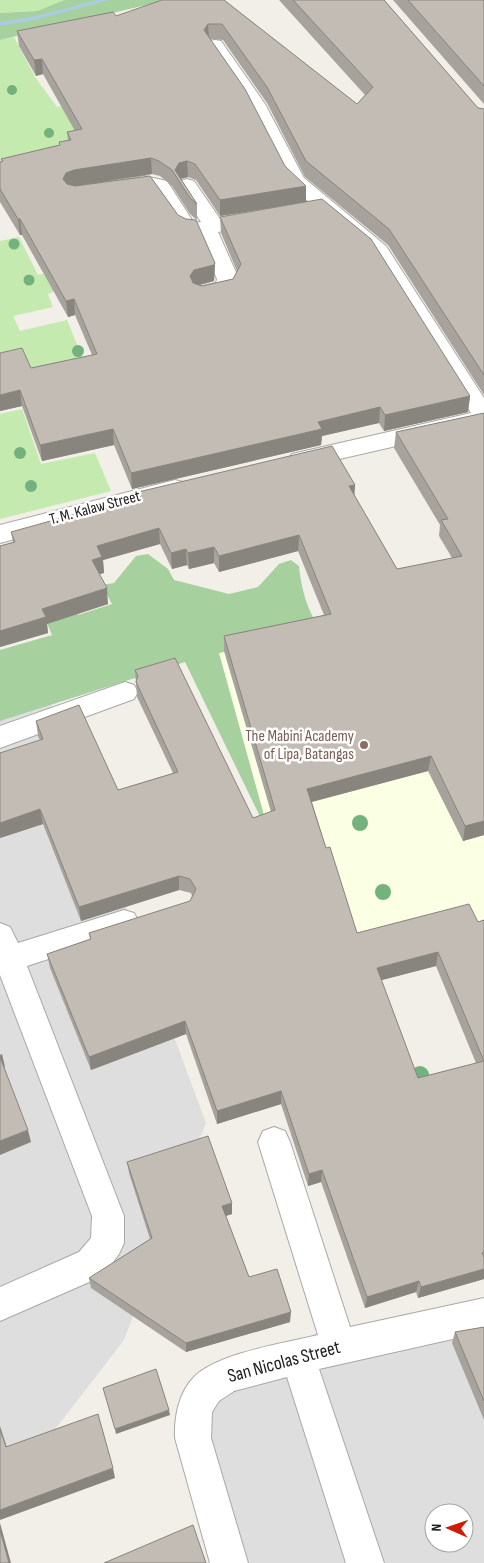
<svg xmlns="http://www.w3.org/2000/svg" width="484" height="1563" viewBox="0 0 484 1563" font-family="'Sofia Sans Condensed',sans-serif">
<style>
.residential{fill:#dfdede;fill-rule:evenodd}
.education{fill:#fbffe3}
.grass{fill:#c5eaaf}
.forest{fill:#a6d09d}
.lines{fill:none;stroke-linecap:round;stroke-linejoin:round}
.stream{fill:#a9ccde;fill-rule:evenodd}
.minor-casing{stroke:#a8a8a8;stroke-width:2}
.minor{fill:#fff;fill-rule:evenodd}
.tree{fill:#74b27d}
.wall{fill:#a7a29b;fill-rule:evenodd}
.shaded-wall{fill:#88847e}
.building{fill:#c2bcb4;stroke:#88847e;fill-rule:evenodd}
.education-dot{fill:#8d6e63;stroke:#fff;stroke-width:2}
.labels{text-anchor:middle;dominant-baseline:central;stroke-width:5;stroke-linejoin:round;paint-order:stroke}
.street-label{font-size:16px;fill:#212121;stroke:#fff}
.education-label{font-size:16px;fill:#785e54;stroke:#fff;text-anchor:end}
.near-street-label{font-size:19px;fill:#212121;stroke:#fff}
</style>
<rect width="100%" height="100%" fill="#f1efe8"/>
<!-- residential -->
<path class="residential" d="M33 656 206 1123 124 1340 19 1476 0 1482V664Z
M484 1318V1563H237L200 1418 208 1396ZM434 1513H464V1543H434Z"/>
<!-- education -->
<path class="education" d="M484 525V953L315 999 219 653 476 599 439 536Z"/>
<!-- grass -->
<path class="grass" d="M0 0H64L37 11 0 13Z
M14 37 35 77 57 107 180 92 0 174V40Z
M19 237 38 275 151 250 90 279 48 294 53 307 13 316 20 331 67 320 87 369 34 381 0 366V241Z
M22 409 41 464 95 453 111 491 0 519V414Z"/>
<!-- forest -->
<path class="forest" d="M64 0H167L0 40V13L37 11Z
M148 554 168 569 174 580 229 594 258 587 279 564 291 560 299 566C301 588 308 615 323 631L219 653 270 837 185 662 0 721V650L52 635 39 604 67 595 78 615 112 604 102 585 114 583 136 556Z"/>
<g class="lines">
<!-- stream -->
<path class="stream" d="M97 0H110L35 20 0 26V22L35 16Z"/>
<!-- minor casing -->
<g class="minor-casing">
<path id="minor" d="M215 40 221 41 265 104 304 178 386 246 484 398V426L300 468 292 466 288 460 292 454 471 413 371 254 289 185 247 104 206 45 209 41Z
M144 176 167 181 194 223 201 222 177 185 180 181 187 179 194 181 220 219 257 213 264 215 267 219 264 223 218 232 239 279 233 293 203 300 195 298 192 293 195 288 216 283 217 279 198 235 179 231 153 190C138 187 125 195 111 191L108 187 111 183Z
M175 480 183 482 187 488 183 494 0 543V525Z
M125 682 134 685 138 692 134 699 0 748V726Z
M124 910 134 913 139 922 134 931 27 966 124 1216V1243L119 1254 103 1276 0 1321V1287L79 1252 91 1238 92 1216 0 975V923L10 927 18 943Z
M274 1127 285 1131 290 1142 350 1327 484 1298V1332L319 1369 384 1563H346L287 1377 234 1391 219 1401 212 1412 211 1438 248 1563H210L175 1438C174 1417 179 1392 194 1377 218 1353 285 1343 318 1335L258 1142 263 1131Z"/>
</g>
<!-- minor -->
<use href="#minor" class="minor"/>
</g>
<!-- trees -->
<g class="tree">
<circle cx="12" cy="90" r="5"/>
<circle cx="49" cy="133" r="5"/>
<circle cx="14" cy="244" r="5.5"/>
<circle cx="29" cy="280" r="5.5"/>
<circle cx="78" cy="351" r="6"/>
<circle cx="20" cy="453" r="6"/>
<circle cx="31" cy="486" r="6"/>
<circle cx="360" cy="823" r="8"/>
<circle cx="383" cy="892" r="8"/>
<circle cx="420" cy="1075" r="9"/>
</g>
<!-- wall -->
<path class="wall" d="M224 0 357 104 365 95 279 0H384L478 108 484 109V395L388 245 305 177 267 103 223 40 210 39 306 202 220 216 196 180 188 177 181 179 197 204V220L190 214 172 186 160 176 152 174 93 184 178 215 215 263 214 281 200 285 202 286 233 279 237 271 221 233 220 217 470 396 468 412 384 431 379 423 322 436 321 445 132 489 114 445 42 461 22 406 0 411 31 368 92 355 75 315 68 317 22 235H20L0 202V162H2L1 159 59 145V142L68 140 67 132 75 131 43 74 36 76 19 46 17 31Z
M393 0H484V104Z
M484 413V835L463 841 428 771 312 802 326 848 357 933 478 922 484 920V1279L418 1298 416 1292 365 1308 321 1182 308 1186 281 1104 217 1124 186 1034 91 1070 50 968 47 954 90 939 89 933 190 901 192 896 191 893 179 890 81 921 43 824 0 838 40 740 38 736 36 721 118 790 173 773 137 697 135 670 253 818 271 812 224 651V636L324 615 298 551 219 572 214 563 189 569 187 565 172 569 160 544 103 560 104 573 99 574 108 604 47 624 48 633 0 647V546L13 542 11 532 81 516 139 500 138 492 355 485 354 495 397 569 452 558 439 536 440 525 394 448 396 432ZM436 966 476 1063 418 1078 381 980Z
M127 1162 232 1214 226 1216 249 1277 290 1322 186 1352 91 1288 89 1278 150 1239 129 1173Z
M484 1327V1420L452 1343 455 1332Z"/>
<!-- shaded-wall -->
<path class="shaded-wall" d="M208 24 209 39 204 30Z
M42 59 43 74 36 76 34 60Z
M151 158 152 174 75 186 64 195 63 179 66 173 74 170Z
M187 161 188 177 179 179 175 170 179 163Z
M306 186V202L220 216V200Z
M18 219H20L22 235H20Z
M215 263 214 281 195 286 190 276 194 270Z
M74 299 75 315 68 317 66 301Z
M20 390 22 406 0 411V395Z
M470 396 468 412 384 431 385 415Z
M380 407 379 423 322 436 321 445 132 489 131 473 318 422Z
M113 429 114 445 42 461 40 445Z
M355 485 354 500 349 486Z
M159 528 160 544 103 560 104 573 93 576 92 560 97 546Z
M299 535 298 551 219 572V556Z
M214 547V563L189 569 188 553Z
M186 549 187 565 172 569 171 553Z
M107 588 108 604 47 624 48 633 0 647V631L42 609Z
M431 756 428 771 307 803V789Z
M40 809 43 824 0 838V823Z
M484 821V835L463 841 465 826Z
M179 876V890L81 921 79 907Z
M438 952 436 966 375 982 377 968Z
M185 1021 186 1034 91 1070 89 1057Z
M2 1054 5 1067 3 1068 0 1057V1055Z
M281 1091V1104L217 1124V1111Z
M28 1130 31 1142 0 1155V1141Z
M322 1170 321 1182 308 1186 309 1174Z
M232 1203V1214L222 1217V1206Z
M484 1269V1279L418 1298 421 1287Z
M419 1281 416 1292 365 1308 367 1297Z
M291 1312 290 1322 186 1352V1343Z
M169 1410 170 1415 116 1434 115 1429Z
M0 1426 10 1457 6 1447 0 1429Z
M113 1468 115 1478 0 1520V1510Z
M0 1523 11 1563H9L0 1530Z"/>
<!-- building -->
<path class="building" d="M162 0H224L357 104 373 87 293 0H384L478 108 484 109V375L389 229 306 161 267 87 222 24H208L204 30 245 89 285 166 306 186 220 200 195 164 187 161 179 163 175 170 197 204 190 198 172 170 159 161 151 158 74 170 66 173 63 179 67 184 75 186 150 176 178 215 186 219 196 220 215 263 214 265 194 270 190 276 193 283 202 286 233 279 241 264 220 217 322 199 371 239 470 396 385 415 380 407 318 422 322 429 131 473 113 429 40 445 20 390 0 395V353L22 348 31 368 97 354 74 299 66 301 20 219H18L0 189V162L3 161 1 159 60 145 59 142 71 140 67 132 82 129 42 59 34 60 17 31 113 12 116 16Z
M408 0H484V86Z
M484 413V821L465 826 431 756 307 789 326 848 330 847 357 933 469 904 478 922 484 920V1252L482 1253 484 1257V1269L421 1287 419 1281 367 1297 322 1170 309 1174 281 1091 217 1111 185 1021 89 1057 47 954 91 939 89 933 190 901 196 889 190 879 179 876 79 907 40 809 0 823V753L43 739 36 721 79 705 118 790 178 772 136 682 138 676 135 670 175 658 253 818 275 810 224 636 331 614 299 535 219 556 214 547 188 553 186 549 171 553 159 528 97 546 102 557 92 560 107 588 42 609 46 617 0 631V546L15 542 11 532 79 513 81 516 141 499 138 492 332 446 355 485 349 486 397 569 462 556 441 520 448 519 396 432ZM438 952 484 1061 418 1078 377 968Z
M0 1057 28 1130 0 1141Z
M208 1136 232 1203 222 1206 249 1277 277 1269 291 1312 186 1343 89 1278 152 1238 127 1162Z
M484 1327V1401L455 1332Z
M156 1369 169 1410 115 1429 103 1388Z
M98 1414 113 1468 0 1510V1429L6 1447Z
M193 1525 206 1563H104Z
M0 1530 9 1563H0Z"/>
<!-- markers -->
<circle class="education-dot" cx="364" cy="745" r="5"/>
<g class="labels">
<!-- street labels -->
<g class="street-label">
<text transform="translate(95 508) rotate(-15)">T. M. Kalaw Street</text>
</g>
<!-- education labels -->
<g class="education-label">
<text x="354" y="736">The Mabini Academy<tspan x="354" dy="18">of Lipa, Batangas</tspan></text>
</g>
<!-- near-street labels -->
<g class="near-street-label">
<text transform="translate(284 1362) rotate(-15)">San Nicolas Street</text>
</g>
</g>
<!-- north arrow -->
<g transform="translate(449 1528) rotate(272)"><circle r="24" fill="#ffffff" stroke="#a6a6a6"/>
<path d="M0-4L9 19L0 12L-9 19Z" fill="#cf1c03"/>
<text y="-8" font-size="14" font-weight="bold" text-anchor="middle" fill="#212121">N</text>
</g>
</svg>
